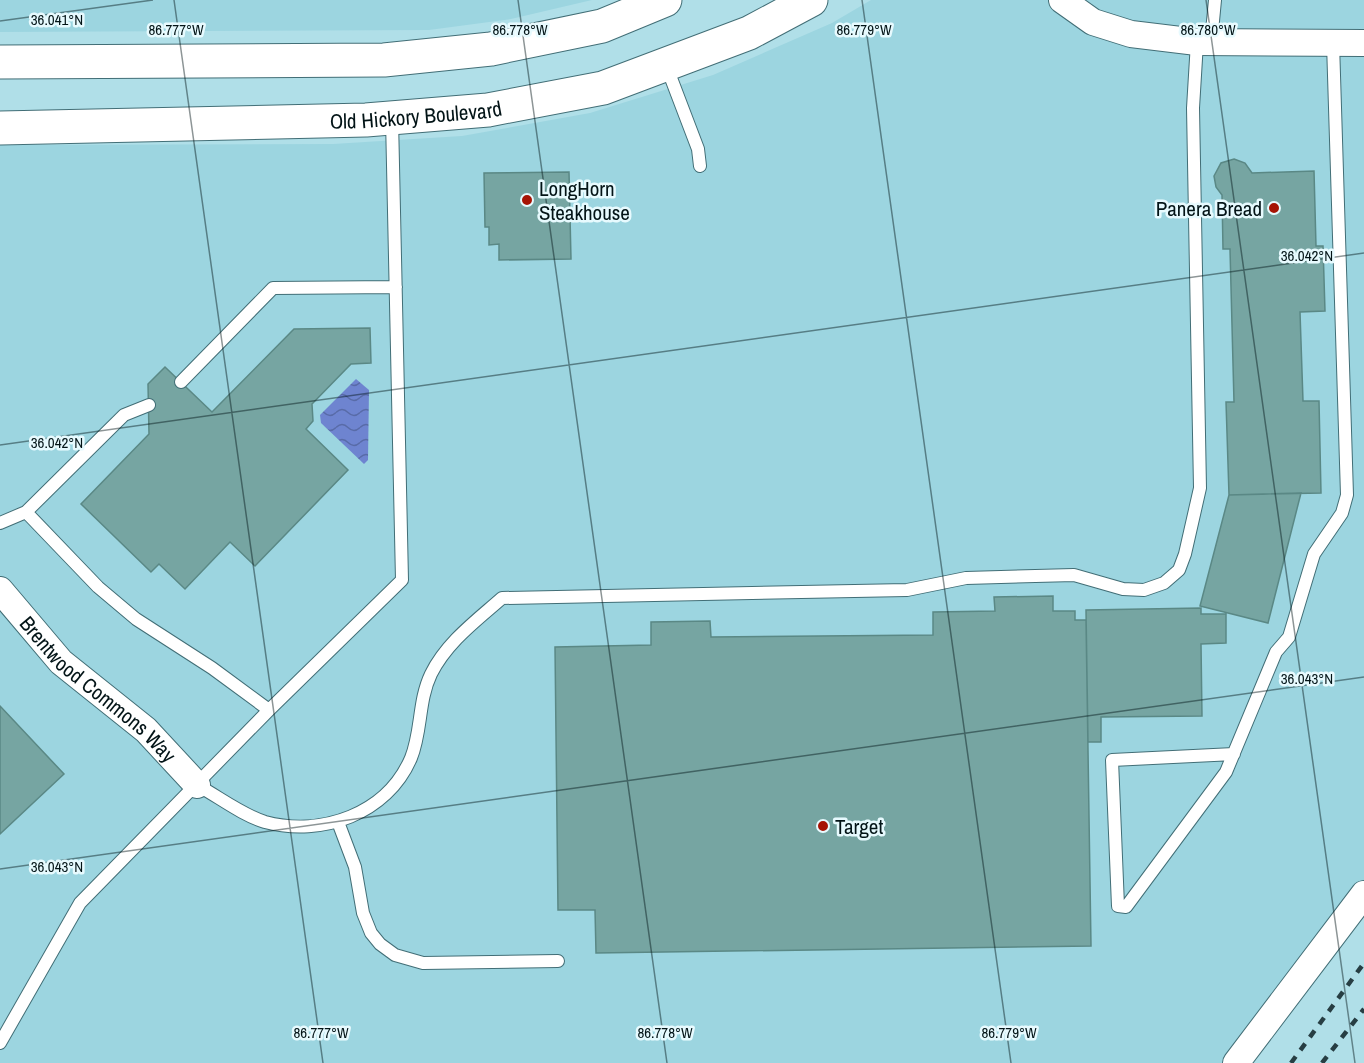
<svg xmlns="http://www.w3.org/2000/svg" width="1364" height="1063" viewBox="0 0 1364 1063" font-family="'Archivo Narrow',sans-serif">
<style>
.built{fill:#9cd5e0}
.water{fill:url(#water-waves)}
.building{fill:#76a5a2;stroke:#5a8885;stroke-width:1.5}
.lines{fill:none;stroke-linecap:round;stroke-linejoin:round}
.service-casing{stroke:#426e76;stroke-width:14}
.minor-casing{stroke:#426e76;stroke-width:28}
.primary-casing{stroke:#426e76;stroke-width:35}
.service{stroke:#fff;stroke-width:12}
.minor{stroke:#fff;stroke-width:26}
.primary{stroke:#fff;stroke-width:33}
.rail{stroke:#273e43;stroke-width:4.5;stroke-dasharray:8 8;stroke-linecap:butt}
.ticks{fill:none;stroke:#031417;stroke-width:1.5;stroke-opacity:0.45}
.poi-dot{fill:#a61304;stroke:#e7fafe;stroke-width:2}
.labels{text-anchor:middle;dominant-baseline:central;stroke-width:5;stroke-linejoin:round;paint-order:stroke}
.street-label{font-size:21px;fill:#031417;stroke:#e7fafe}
.poi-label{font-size:21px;fill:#031417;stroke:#e7fafe;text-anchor:start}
.ticks-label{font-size:15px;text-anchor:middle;fill:#031417;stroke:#e7fafe;stroke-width:5;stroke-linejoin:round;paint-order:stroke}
</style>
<defs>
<pattern id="water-waves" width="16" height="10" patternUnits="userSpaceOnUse" patternTransform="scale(1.5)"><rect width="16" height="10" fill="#6e84d0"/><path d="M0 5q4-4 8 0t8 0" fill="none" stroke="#586ba8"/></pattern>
</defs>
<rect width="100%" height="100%" fill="#b0dfe8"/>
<!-- built -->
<path class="built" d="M0 0H592L511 19 429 30 0 32Z
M871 0H1364V894L1231 1063H0V145L333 144 462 136 590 113 713 75 832 23Z"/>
<!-- water -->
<path class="water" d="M356 379 369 390 368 460 364 464 321 423 320 415Z"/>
<!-- building -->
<path class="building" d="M1234 159 1245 163 1252 173 1314 171 1316 246H1323L1325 311 1300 312 1303 401H1319L1321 493 1229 495 1226 402H1234L1230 249H1223L1222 195 1216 187 1214 176 1221 163Z
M569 172 571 259 499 260V244L489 245V227H485L484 173Z
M370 328 371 363 351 364 312 404 313 421 306 429 348 470 255 566 230 542 185 589 159 564 151 572 81 504 149 434 148 384 165 367 212 412 294 329Z
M1301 493 1268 623 1200 606 1229 495Z
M1053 596V611H1075V620H1086L1091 946 596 953 595 910H558L555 647 651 645V622L710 621 711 637 933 635V612L995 611 994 597Z
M1201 608V614H1226V643L1201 644 1202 716 1101 717V742H1088L1086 610Z
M0 706 64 774 0 834Z"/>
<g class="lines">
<!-- service casing -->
<g class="service-casing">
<path id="service" d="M1211 42 1215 0
M666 65 698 149 700 166
M181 382 273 288 396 287
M26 512 98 587 136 619 212 668 269 710
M0 523 26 512 124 415 149 405
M1234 754 1112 760 1118 906 1126 907 1226 772 1276 652 1289 637 1314 554 1342 513 1347 495 1333 43
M197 785C219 797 242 815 265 822 322 837 387 814 411 758 422 731 418 701 431 674 447 642 476 621 502 598L907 590 966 578 1074 575 1123 589 1144 590 1164 583 1179 570 1185 554 1200 488 1193 108 1197 42
M338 822 355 867 363 913 371 933 380 944 395 955 423 963 558 961
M0 1043 80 903 269 710 402 580 392 119"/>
</g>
<!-- minor casing -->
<g class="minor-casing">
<g id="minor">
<path d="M1062 0 1093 22 1131 34 1197 42 1364 43"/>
<path id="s1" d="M0 590 61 662 146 730 197 785"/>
<path d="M1236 1063 1364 894"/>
</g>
</g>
<!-- primary casing -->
<g class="primary-casing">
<g id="primary">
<path d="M0 62 384 60 491 49 602 26 665 0"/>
<path id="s2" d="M0 128 366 120 488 110 603 88 749 33 811 0"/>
</g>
</g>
<!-- service -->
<use href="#service" class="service"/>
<!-- minor -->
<use href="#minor" class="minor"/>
<!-- primary -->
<use href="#primary" class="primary"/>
<!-- rail -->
<path class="rail" d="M1291 1063 1364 963
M1322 1063 1364 1009"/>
</g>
<!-- ticks -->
<path class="ticks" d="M174 0 323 1063M518 0 667 1063M862 0 1011 1063M1206 0 1355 1063M0 21 153 0M0 445 1364 253M0 869 1364 677"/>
<!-- markers -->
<g class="poi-dot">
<circle cx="527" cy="200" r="6"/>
<circle cx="1274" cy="208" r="6"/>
<circle cx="823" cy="826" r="6"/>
</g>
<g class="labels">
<!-- street labels -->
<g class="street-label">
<text stroke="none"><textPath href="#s2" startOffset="416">Old Hickory Boulevard</textPath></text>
<text stroke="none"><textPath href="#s1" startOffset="140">Brentwood Commons Way</textPath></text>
</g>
<!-- poi labels -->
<g class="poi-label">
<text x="539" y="188">LongHorn<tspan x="539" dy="24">Steakhouse</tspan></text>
<text x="1262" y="208" text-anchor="end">Panera Bread</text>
<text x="835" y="826">Target</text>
</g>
</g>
<g class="ticks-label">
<text x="57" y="25">36.041°N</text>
<text x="176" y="35">86.777°W</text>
<text x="520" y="35">86.778°W</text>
<text x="864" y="35">86.779°W</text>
<text x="1208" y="35">86.780°W</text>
<text x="1307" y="261">36.042°N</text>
<text x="57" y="448">36.042°N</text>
<text x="1307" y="684">36.043°N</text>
<text x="57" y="872">36.043°N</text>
<text x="321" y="1038">86.777°W</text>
<text x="665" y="1038">86.778°W</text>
<text x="1009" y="1038">86.779°W</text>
</g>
</svg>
